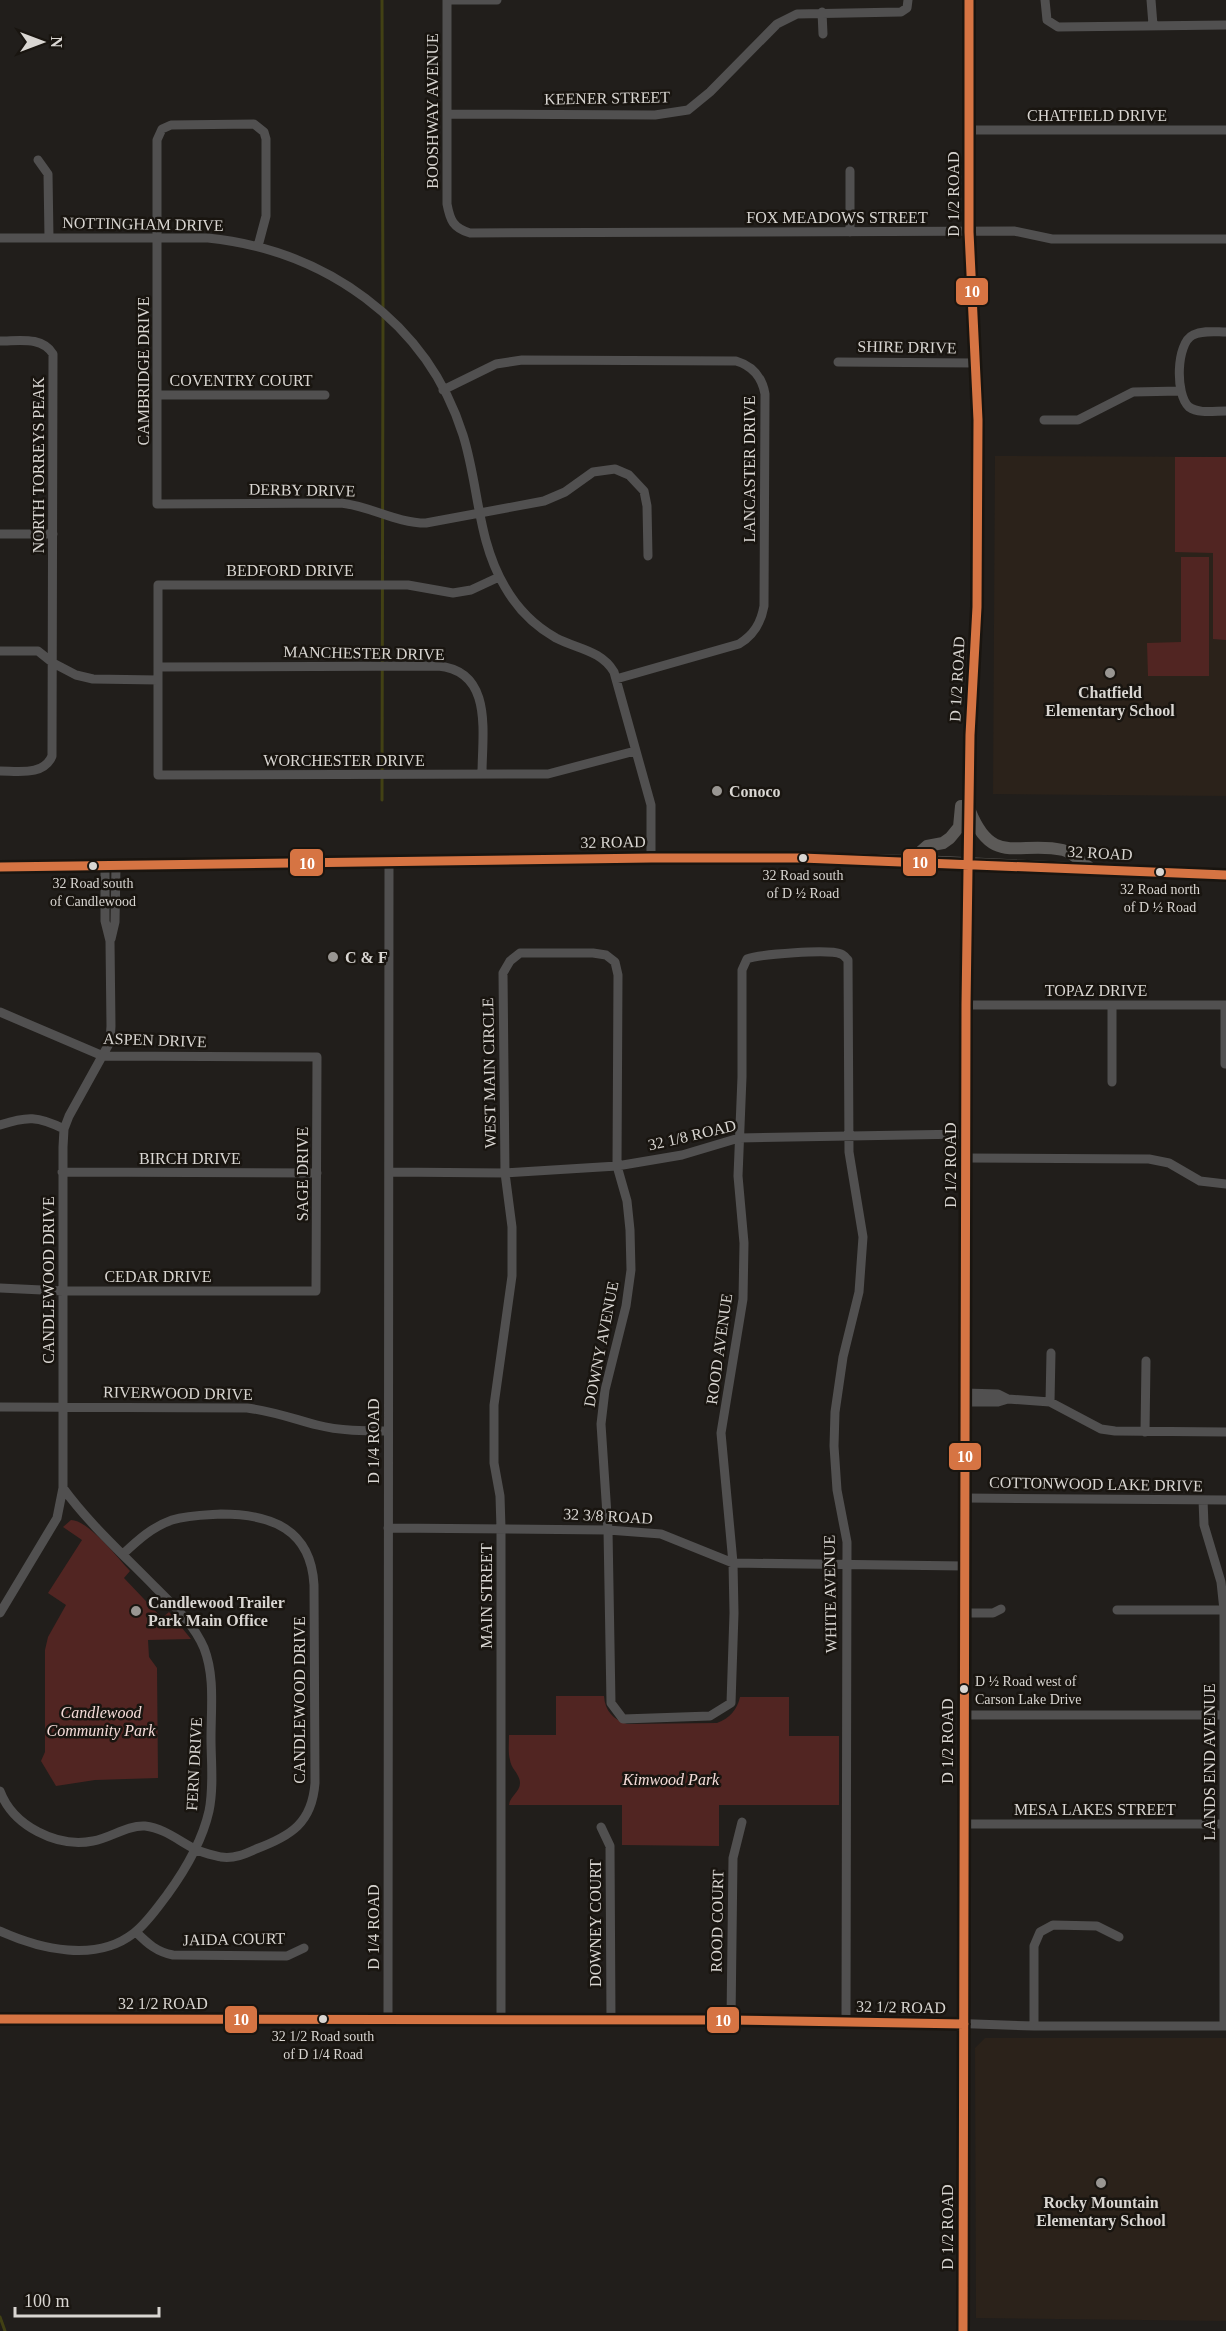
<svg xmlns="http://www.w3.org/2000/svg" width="1226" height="2331" viewBox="0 0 1226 2331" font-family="'Times New Roman',serif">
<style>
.built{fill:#2b221a}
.green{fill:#512522}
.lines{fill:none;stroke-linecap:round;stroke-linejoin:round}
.stream{stroke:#424114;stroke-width:3}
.minor{stroke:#515050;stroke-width:9}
.major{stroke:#5c5a58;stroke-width:12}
.bus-1-casing{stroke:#191510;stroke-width:14}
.bus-1{stroke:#d67443;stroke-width:9}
.poi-dot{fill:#999692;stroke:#191510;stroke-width:2}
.bus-dot{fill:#d9d6d2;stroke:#191510;stroke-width:2}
.labels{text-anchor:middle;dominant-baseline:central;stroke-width:5;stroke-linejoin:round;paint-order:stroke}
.bus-label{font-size:14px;fill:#d9d6d2;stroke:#191510}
.street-label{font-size:16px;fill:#d9d6d2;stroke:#191510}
.poi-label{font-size:16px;font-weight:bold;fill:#d9d6d2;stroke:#191510;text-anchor:start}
.park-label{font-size:16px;font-style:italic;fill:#f5dcd9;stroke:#191510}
.line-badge{stroke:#191510;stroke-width:2}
.badge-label{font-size:16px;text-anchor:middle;font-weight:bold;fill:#fff}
</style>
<rect width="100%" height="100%" fill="#211e1b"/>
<!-- built -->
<path class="built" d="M995 456 1226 457V796L993 794Z
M985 2038H1226V2321L976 2318 975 2048Z"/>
<!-- green -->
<path class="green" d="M1175 457H1226V640L1213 639V553L1175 552Z
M1181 557H1209V676H1148L1147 643 1181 642Z
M71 1520C88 1520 118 1558 130 1571L124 1578 162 1618 169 1612 191 1639 148 1640 149 1657 157 1668 158 1778 95 1780 56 1786 41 1761 45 1752V1650L48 1637 66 1605 48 1593 82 1540 63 1527Z
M556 1696H604C605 1711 613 1719 627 1724L717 1723C730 1718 737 1710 740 1697H789V1736H839V1805H719V1846L622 1845V1805H509C510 1796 520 1792 520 1783 520 1774 511 1769 510 1760 508 1753 509 1743 509 1735H556Z"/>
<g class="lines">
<!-- stream -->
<path class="stream" d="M382 0 383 309
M382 800 383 316
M0 2317 5 2331"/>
<!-- minor -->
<path class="minor" d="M447 0V204C450 220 453 228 470 233L1014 231 1052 239H1226
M447 0H497
M1045 0 1047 20 1058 27 1226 25
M1151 0 1153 25
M822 12 823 34
M448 114 655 115 688 110 710 92 777 24 797 14 901 12 907 8 908 0
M969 130H1226
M38 160 48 174 49 238
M850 171V232
M0 238H208C324 250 427 321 463 435 479 486 477 540 505 587 517 608 535 626 556 638 577 649 601 650 614 672L651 805V858
M258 246 266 216V139L264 132 254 124 171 125 162 129 157 140V504L341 503C370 506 396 523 426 523L544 501 565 492 593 472 615 469 629 475 644 491 647 506 648 556
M1226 332C1216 332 1203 330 1193 335 1176 343 1175 395 1189 407 1199 414 1214 411 1226 411
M0 341C19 341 42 336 53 354L52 756C44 776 18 771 0 771
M838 362 975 363
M443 390 496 364 522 360 736 361C753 366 762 377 765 394L764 606C761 623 754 635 739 644L616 679
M158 395H325
M1044 420H1078L1133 392 1180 391
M0 534H53
M499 577 471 590 453 593 408 585H158V775L548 774 635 751
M0 651H38L53 663 76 675 93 679 158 680
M158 667 438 666C494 671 482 734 482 774
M111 939 115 922 116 866
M966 1005H1226
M1225 1005V1064
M0 1012 103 1056 317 1057 316 1291H63L0 1288
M1112 1082V1005
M0 1125C27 1116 38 1116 64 1129
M966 1158 1149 1159 1169 1163 1200 1181 1226 1184
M62 1172 317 1173
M389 1172 505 1173 617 1166 682 1155 739 1138 966 1134
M965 1393 998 1394 1008 1399
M965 1402H998L1008 1399 1050 1402 1101 1429 1115 1431 1226 1432
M1050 1402 1051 1353
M0 1407 247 1408C272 1411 294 1419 317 1425 340 1431 365 1431 388 1431
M1145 1432 1146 1361
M965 1498 1226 1500
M1203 1500 1204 1525 1221 1582 1224 1610V2026
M388 1528 608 1530 661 1534 733 1563 965 1566
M1117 1610H1226
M0 1613 57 1518 63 1488V1147L64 1129 69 1116 110 1042 111 1026 110 941 105 921V866
M964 1613H993L1001 1609
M964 1715H1226
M0 1791C13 1826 57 1848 93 1841 111 1838 127 1825 145 1826 164 1828 179 1841 195 1849 202 1853 213 1855 221 1857 234 1859 245 1854 256 1849 291 1836 312 1823 315 1783L314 1585C311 1529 271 1514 221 1514 205 1515 188 1515 172 1520 152 1527 138 1540 123 1554
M964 1824H1226
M601 1827 610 1846 611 2020
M0 1931C40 1949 96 1963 134 1933 147 1923 157 1908 167 1895 186 1869 202 1842 209 1811 214 1787 211 1762 211 1738 211 1708 215 1676 204 1648 194 1624 174 1606 156 1588 125 1556 90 1525 63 1488
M136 1932C148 1944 157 1952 173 1955L287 1956 304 1948
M0 2019 146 2018 731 2020 947 2023 1034 2026H1226
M388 2020 389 862
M731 2020 733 1858 742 1822
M501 2021V1528L500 1496 494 1463V1405L512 1276V1227L505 1173 503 973 510 961 520 953H593L606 955 615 962 618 975 617 1166 627 1201 630 1230 631 1270 626 1306 605 1390 601 1424 608 1530 611 1703 623 1719 710 1716 731 1703 734 1613 733 1563 721 1433 743 1299 744 1243 738 1176 742 1077V970L747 959C760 954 829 949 841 954 844 955 846 958 848 960L849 1152 863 1237 859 1292 843 1357 835 1412 834 1446 837 1490 847 1542 846 2022
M1034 2026V1946L1040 1932 1053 1925 1097 1926 1119 1937"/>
<!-- major -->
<path class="major" d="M970 811C993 868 1019 840 1063 850 1072 852 1082 863 1090 868
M910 861 927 846 943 843 950 838 959 827 961 806
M0 867 651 858H802L942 862 1226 875
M963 2331 966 1005 970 735 977 607 978 420 969 232V0"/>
<!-- bus-1 casing -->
<g class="bus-1-casing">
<path id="bus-1" d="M0 867 651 858H802L1226 875
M0 2019 731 2020 964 2024
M963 2331 966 1005 970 735 977 607 978 420 969 232V0"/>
</g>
<!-- bus-1 -->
<use href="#bus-1" class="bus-1"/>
</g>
<!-- markers -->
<g class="poi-dot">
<circle cx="1110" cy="673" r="6"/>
<circle cx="717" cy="791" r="6"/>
<circle cx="333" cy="957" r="6"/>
<circle cx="136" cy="1611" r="6"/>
<circle cx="1101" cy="2183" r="6"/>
</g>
<g class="bus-dot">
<circle cx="803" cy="858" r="5"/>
<circle cx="93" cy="866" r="5"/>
<circle cx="1160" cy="872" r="5"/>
<circle cx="964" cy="1689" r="5"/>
<circle cx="323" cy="2019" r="5"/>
</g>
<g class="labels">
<!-- bus labels -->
<g class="bus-label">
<text x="803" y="875">32 Road south<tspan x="803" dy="18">of D ½ Road</tspan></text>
<text x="93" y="883">32 Road south<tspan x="93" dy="18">of Candlewood</tspan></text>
<text x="1160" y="889">32 Road north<tspan x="1160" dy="18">of D ½ Road</tspan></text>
<text x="975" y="1681" text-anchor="start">D ½ Road west of<tspan x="975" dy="18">Carson Lake Drive</tspan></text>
<text x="323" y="2036">32 1/2 Road south<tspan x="323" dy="18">of D 1/4 Road</tspan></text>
</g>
<!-- street labels -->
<g class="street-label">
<text transform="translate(607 98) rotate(-1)">KEENER STREET</text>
<text transform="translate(432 111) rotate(-90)">BOOSHWAY AVENUE</text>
<text x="1097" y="115">CHATFIELD DRIVE</text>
<text transform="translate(953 194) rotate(-90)">D 1/2 ROAD</text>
<text x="837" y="217">FOX MEADOWS STREET</text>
<text transform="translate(143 224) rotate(1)">NOTTINGHAM DRIVE</text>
<text transform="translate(907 347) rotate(1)">SHIRE DRIVE</text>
<text transform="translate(143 371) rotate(-90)">CAMBRIDGE DRIVE</text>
<text x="241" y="380">COVENTRY COURT</text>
<text transform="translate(38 465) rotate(-90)">NORTH TORREYS PEAK</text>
<text transform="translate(749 469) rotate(-90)">LANCASTER DRIVE</text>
<text transform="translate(302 490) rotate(1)">DERBY DRIVE</text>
<text x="290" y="570">BEDFORD DRIVE</text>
<text transform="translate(364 653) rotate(1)">MANCHESTER DRIVE</text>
<text transform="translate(957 679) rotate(-87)">D 1/2 ROAD</text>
<text x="344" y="760">WORCHESTER DRIVE</text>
<text transform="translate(613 842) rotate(-1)">32 ROAD</text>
<text transform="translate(1100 853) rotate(3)">32 ROAD</text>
<text x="1096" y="990">TOPAZ DRIVE</text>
<text transform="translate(155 1040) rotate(2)">ASPEN DRIVE</text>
<text transform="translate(489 1073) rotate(-91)">WEST MAIN CIRCLE</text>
<text transform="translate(692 1135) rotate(-13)">32 1/8 ROAD</text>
<text x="190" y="1158">BIRCH DRIVE</text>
<text transform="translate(950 1165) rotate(-90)">D 1/2 ROAD</text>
<text transform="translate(302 1174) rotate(-90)">SAGE DRIVE</text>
<text x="158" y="1276">CEDAR DRIVE</text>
<text transform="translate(48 1280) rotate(-90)">CANDLEWOOD DRIVE</text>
<text transform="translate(601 1344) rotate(-79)">DOWNY AVENUE</text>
<text transform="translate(719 1349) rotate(-82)">ROOD AVENUE</text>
<text transform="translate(178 1393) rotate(1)">RIVERWOOD DRIVE</text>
<text transform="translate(373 1441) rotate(-90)">D 1/4 ROAD</text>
<text transform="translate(1096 1484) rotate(1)">COTTONWOOD LAKE DRIVE</text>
<text transform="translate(608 1516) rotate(3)">32 3/8 ROAD</text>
<text transform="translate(830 1594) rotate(-91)">WHITE AVENUE</text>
<text transform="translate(486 1596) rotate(-90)">MAIN STREET</text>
<text transform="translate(299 1700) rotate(-90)">CANDLEWOOD DRIVE</text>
<text transform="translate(947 1741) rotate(-90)">D 1/2 ROAD</text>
<text transform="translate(1209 1762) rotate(-90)">LANDS END AVENUE</text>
<text transform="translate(194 1764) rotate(-87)">FERN DRIVE</text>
<text x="1095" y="1809">MESA LAKES STREET</text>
<text transform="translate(717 1921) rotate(-89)">ROOD COURT</text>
<text transform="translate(595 1923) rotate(-90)">DOWNEY COURT</text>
<text transform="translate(373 1927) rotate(-90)">D 1/4 ROAD</text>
<text transform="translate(234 1939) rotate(-1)">JAIDA COURT</text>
<text x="163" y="2003">32 1/2 ROAD</text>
<text transform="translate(901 2007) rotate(1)">32 1/2 ROAD</text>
<text transform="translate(947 2227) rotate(-90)">D 1/2 ROAD</text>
</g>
<!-- poi labels -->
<g class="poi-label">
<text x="1110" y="692" text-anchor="middle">Chatfield<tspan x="1110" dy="18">Elementary School</tspan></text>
<text x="729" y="791">Conoco</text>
<text x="345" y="957">C &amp; F</text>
<text x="148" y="1602">Candlewood Trailer<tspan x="148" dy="18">Park Main Office</tspan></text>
<text x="1101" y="2202" text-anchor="middle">Rocky Mountain<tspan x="1101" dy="18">Elementary School</tspan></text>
</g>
<!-- park labels -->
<g class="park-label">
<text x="101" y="1712">Candlewood<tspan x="101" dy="18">Community Park</tspan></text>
<text x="671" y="1779">Kimwood Park</text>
</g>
</g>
<g class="line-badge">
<rect x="955" y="277" width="34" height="29" rx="6" fill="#d67443"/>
<rect x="902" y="848" width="35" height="29" rx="6" fill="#d67443"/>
<rect x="289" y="848" width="35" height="29" rx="6" fill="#d67443"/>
<rect x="948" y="1442" width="34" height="29" rx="6" fill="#d67443"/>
<rect x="224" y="2005" width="34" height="29" rx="6" fill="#d67443"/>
<rect x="706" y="2006" width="34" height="28" rx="6" fill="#d67443"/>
</g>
<g class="badge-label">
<text x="972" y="297">10</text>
<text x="920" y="868">10</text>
<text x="307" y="869">10</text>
<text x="965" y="1462">10</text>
<text x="241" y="2025">10</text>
<text x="723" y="2026">10</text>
</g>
<!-- north arrow -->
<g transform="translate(42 42) rotate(90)" stroke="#191510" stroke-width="4.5" paint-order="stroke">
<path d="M0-4.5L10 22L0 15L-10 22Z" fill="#d9d6d2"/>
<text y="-9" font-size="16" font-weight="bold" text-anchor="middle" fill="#d9d6d2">N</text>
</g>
<!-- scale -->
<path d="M15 2307v9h144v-9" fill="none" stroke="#d9d6d2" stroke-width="3"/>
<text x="24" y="2307" font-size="18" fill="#d9d6d2" stroke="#191510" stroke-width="4.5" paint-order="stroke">100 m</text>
</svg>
